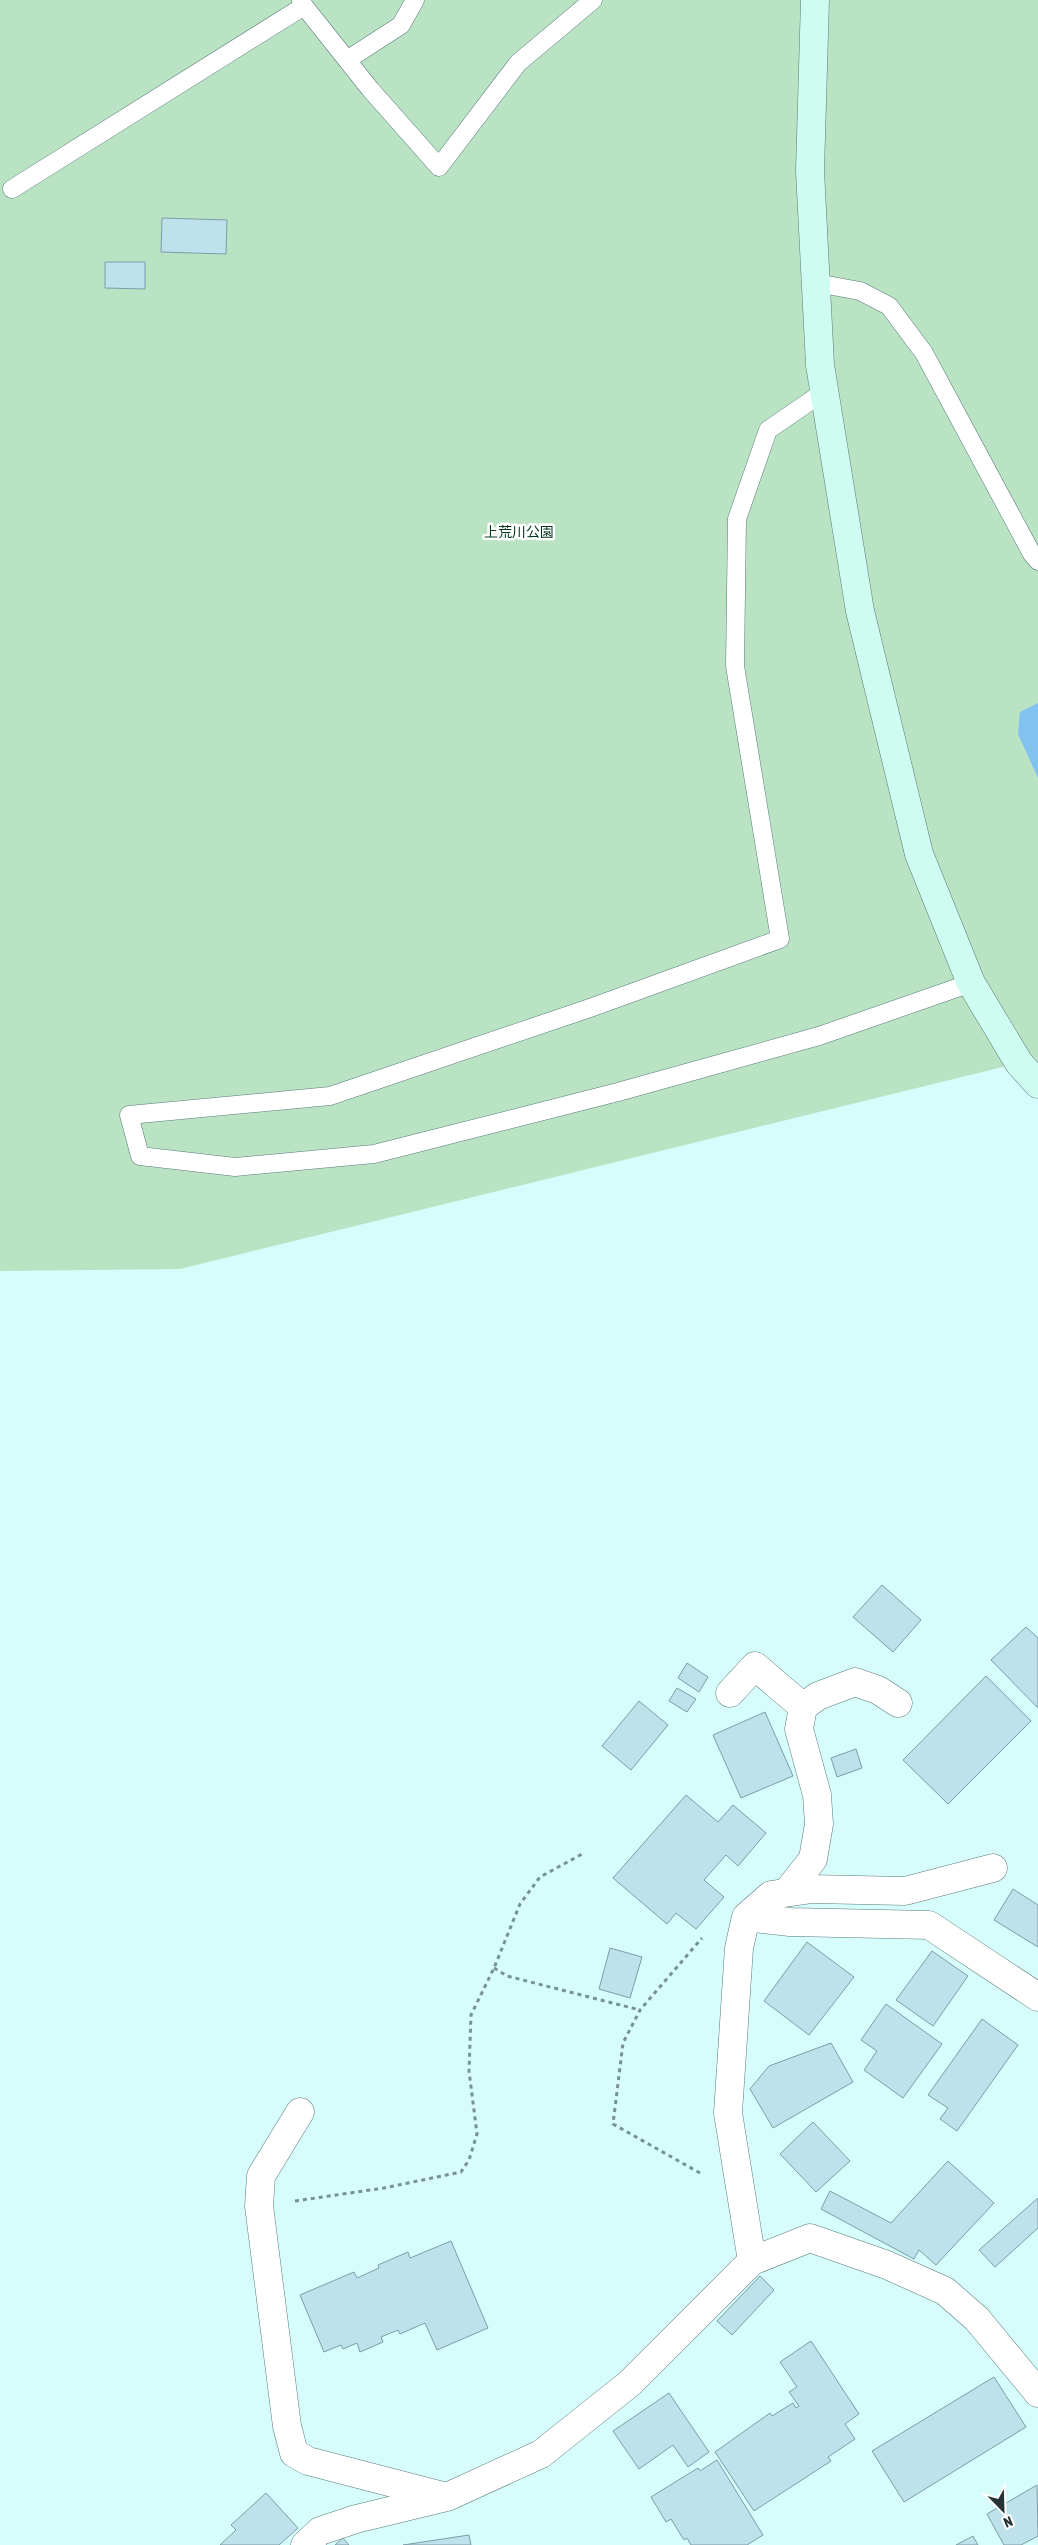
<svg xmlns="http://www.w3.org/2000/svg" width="1038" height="2545" viewBox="0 0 1038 2545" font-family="'Asap Condensed','Noto Sans JP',sans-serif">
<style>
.green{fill:#bae3c4}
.water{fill:#81c2f1}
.building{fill:#bfe1eb;stroke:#7d9da7}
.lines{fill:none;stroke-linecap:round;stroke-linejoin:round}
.lane-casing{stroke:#597a7b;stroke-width:19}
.street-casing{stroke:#597a7b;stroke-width:29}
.secondary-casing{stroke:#597a7b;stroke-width:29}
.path{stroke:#789191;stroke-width:3;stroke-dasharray:4 4;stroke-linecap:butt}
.lane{stroke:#fff;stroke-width:18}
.street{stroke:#fff;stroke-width:28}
.secondary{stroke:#cffcf1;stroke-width:28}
.labels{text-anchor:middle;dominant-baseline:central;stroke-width:5;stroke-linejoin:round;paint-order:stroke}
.park-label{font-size:14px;fill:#03371a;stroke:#fff}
</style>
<rect width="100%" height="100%" fill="#d7fcfc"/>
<!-- green -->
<path class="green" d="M0 0H1038V1084L1019 1063 180 1269 0 1271Z"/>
<!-- water -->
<path class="water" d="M1038 703V778L1018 734 1020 712Z"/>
<!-- building -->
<path class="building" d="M162 218 227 220 226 254 161 252Z
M105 262H145V289L105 288Z
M882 1585 921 1620 893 1652 853 1617Z
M1026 1627 1038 1638V1708L991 1660Z
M687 1663 708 1677 699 1692 678 1678Z
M986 1676 1031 1721 948 1804 903 1760Z
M677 1688 696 1699 687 1712 669 1701Z
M639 1701 668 1725 631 1770 602 1746Z
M765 1712 793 1776 741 1798 713 1735Z
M856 1749 862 1768 837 1777 831 1758Z
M686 1795 718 1822 733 1805 766 1833 738 1866 726 1855 704 1880 724 1897 696 1929 676 1913 667 1924 613 1878Z
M1013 1889 1038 1905V1947L994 1920Z
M807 1942 854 1977 809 2035 764 2001Z
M610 1948 642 1957 630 1998 599 1989Z
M932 1951 968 1976 933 2026 896 2000Z
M886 2004 942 2044 903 2098 864 2070 877 2051 861 2040Z
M982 2019 1018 2045 957 2131 940 2119 948 2108 928 2095Z
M831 2043 853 2082 773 2128 750 2089 769 2066Z
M813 2122 850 2161 816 2192 780 2154Z
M948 2161 994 2203 936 2265 919 2250 914 2259 821 2209 830 2191 891 2223Z
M1038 2198V2228L995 2267 979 2250Z
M451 2241 488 2328 437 2350 425 2323 400 2334 398 2330 381 2337 383 2342 360 2352 357 2343 343 2349 341 2345 324 2352 300 2295 354 2272 357 2278 379 2268 378 2265 408 2252 410 2258Z
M760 2276 774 2290 732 2335 717 2321Z
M811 2341 859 2414 845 2424 855 2439 828 2457 831 2461 754 2511 715 2452 770 2413 772 2416 793 2403 796 2408 799 2406 789 2392 797 2387 780 2362Z
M994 2377 1026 2427 904 2502 872 2451Z
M669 2393 709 2452 688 2467 673 2445 639 2469 613 2431Z
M717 2460 763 2535 747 2545H691L687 2538 684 2540 671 2519 666 2522 651 2497 698 2468 700 2471Z
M1037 2485 1038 2536 1021 2545H1004L987 2514Z
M266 2493 298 2528 279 2545H220L236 2530 231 2525Z
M469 2535 471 2545H403Z
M973 2536 978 2545H956Z
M343 2538 349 2545H335Z"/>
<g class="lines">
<!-- lane casing -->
<g class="lane-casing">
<path id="lane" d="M304 6 370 89 439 167 518 63 593 0
M347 60 401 25 415 0
M12 189 304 6 301 0
M816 283 860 291 889 306 924 353 1032 554 1038 561
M825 391 768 430 737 519 735 666 780 939 590 1008 330 1096 129 1115 140 1156 235 1167 374 1154 618 1092 819 1036 971 983"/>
</g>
<!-- street casing -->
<g class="street-casing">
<path id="street" d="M730 1693 755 1666 803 1707
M787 1892 813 1859 819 1824 817 1795 799 1729 803 1707 818 1696 855 1682 878 1690 898 1703
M746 1917 790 1922 929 1925 1038 1997
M300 2112 261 2176 259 2206 287 2426 294 2453 308 2461 443 2496
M752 2261 728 2113 739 1948 746 1917 771 1895 812 1889 905 1891 993 1868
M305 2545 320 2531 356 2519 447 2497 541 2454 630 2383 752 2261 810 2238 887 2265 945 2291 977 2319 1038 2393"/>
</g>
<!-- secondary casing -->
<g class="secondary-casing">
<path id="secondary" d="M815 0 810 171 820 365 860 611 919 854 971 983 1019 1063 1038 1084"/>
</g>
<!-- path -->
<path class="path" d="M494 1968 507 1976 640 2010
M700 2173 613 2124 623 2043 640 2010 702 1938
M295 2201 384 2188 461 2172 469 2160 477 2134 469 2071 471 2015 494 1968 520 1904 540 1877 584 1853"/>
<!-- lane -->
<use href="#lane" class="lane"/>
<!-- street -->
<use href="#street" class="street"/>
<!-- secondary -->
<use href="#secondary" class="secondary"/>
</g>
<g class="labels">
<!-- park labels -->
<g class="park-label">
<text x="519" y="532">上荒川公園</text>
</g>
</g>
<!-- north arrow -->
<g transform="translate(1003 2510) rotate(157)" stroke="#ffffff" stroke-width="4" paint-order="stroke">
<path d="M0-4L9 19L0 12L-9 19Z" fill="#243333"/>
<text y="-8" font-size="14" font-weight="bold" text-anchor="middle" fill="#243333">N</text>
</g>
</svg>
